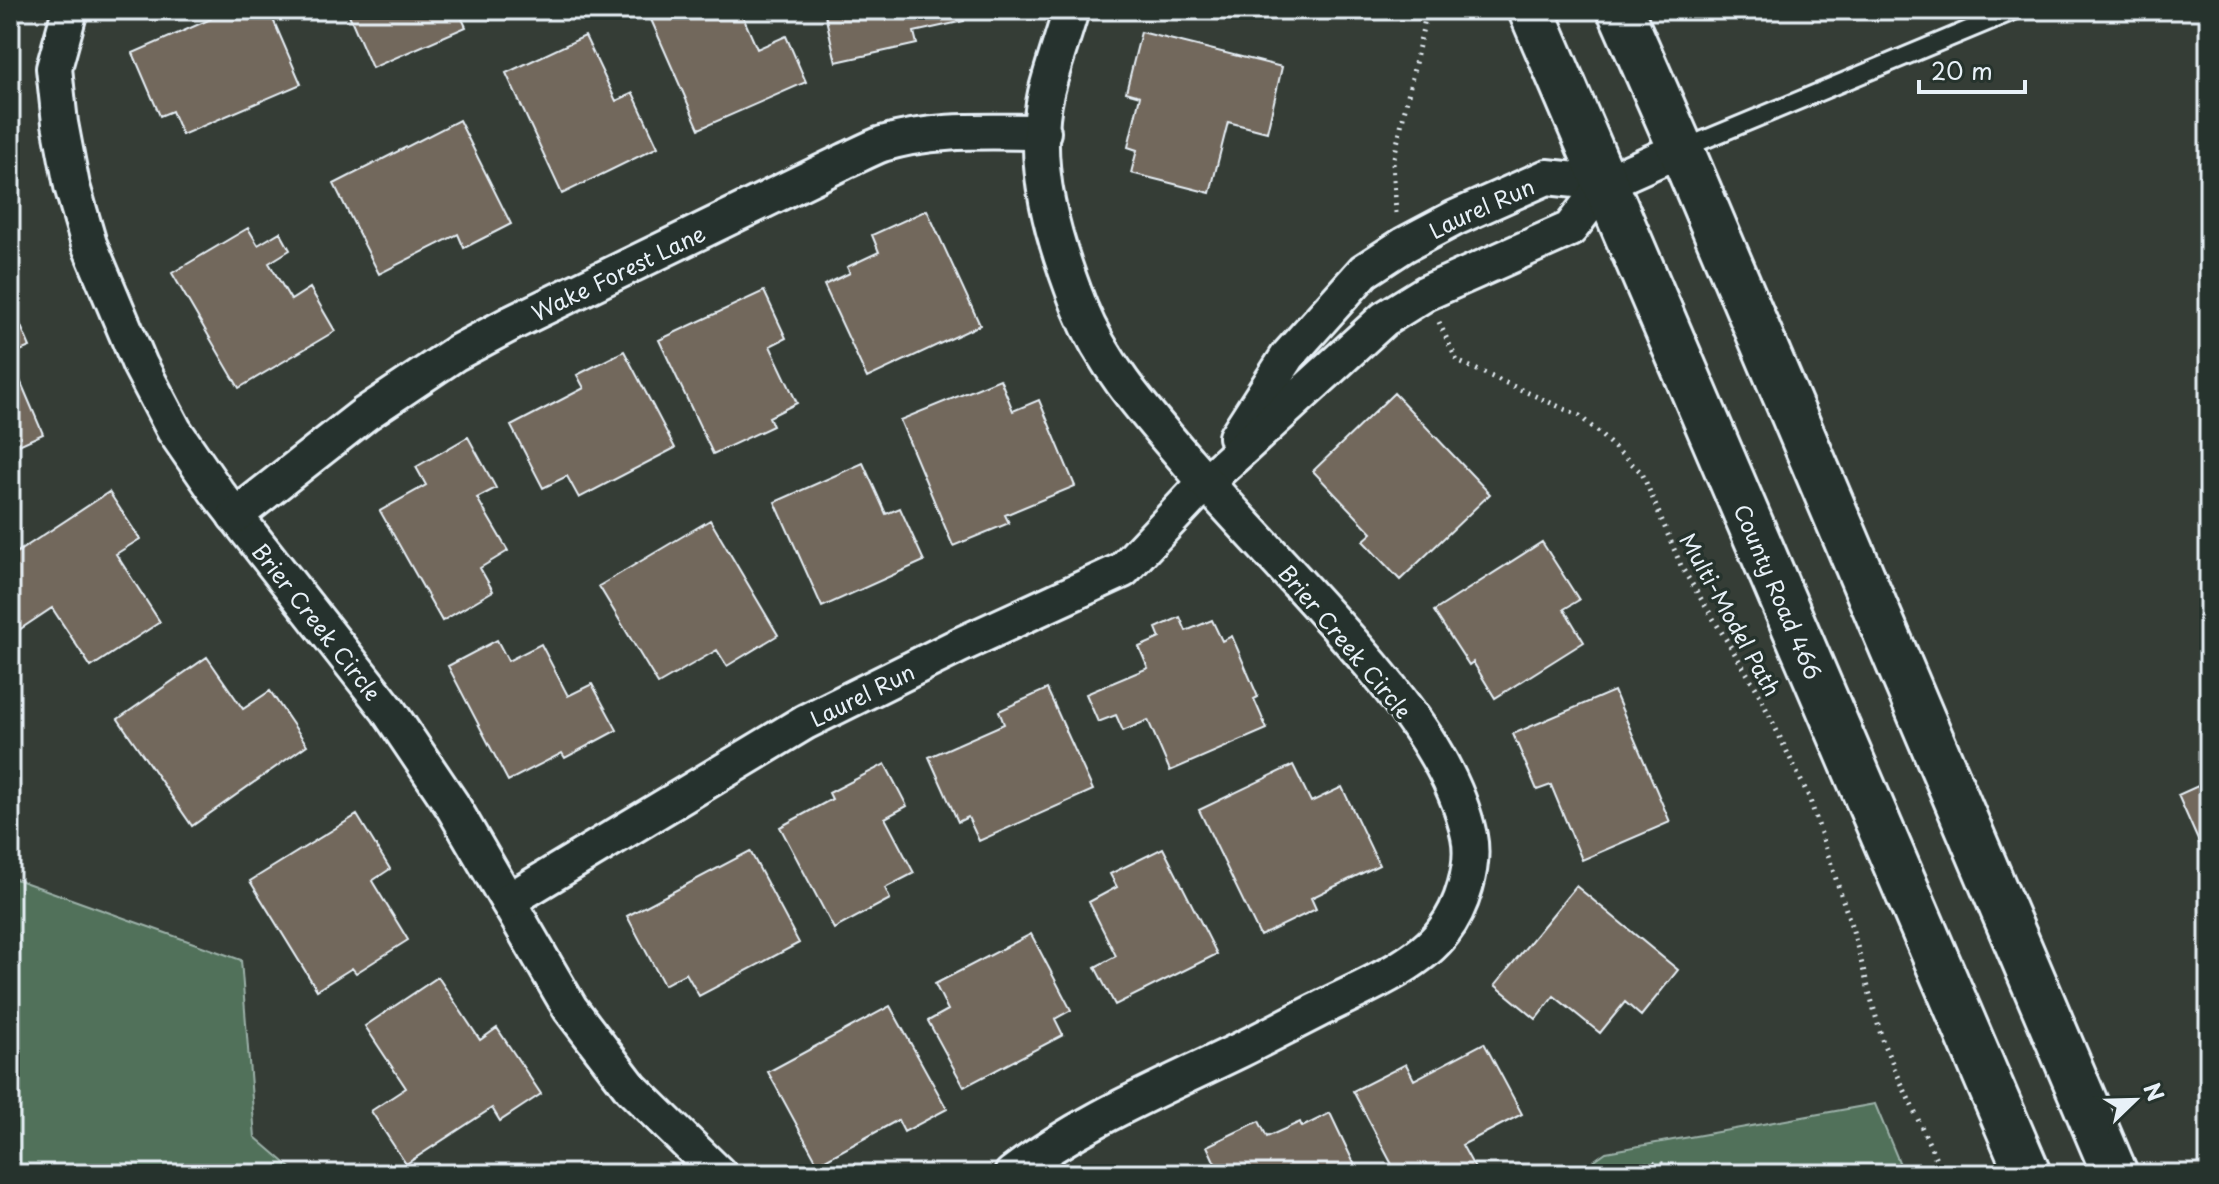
<svg xmlns="http://www.w3.org/2000/svg" width="2219" height="1184" viewBox="0 0 2219 1184" font-family="'Playpen Sans',sans-serif">
<style>
.green{fill:#51715a;stroke:#9cb1a9;stroke-width:2}
.building{fill:#72675b;stroke:#e8f1f8;stroke-width:2}
.lines{fill:none;stroke-linecap:round;stroke-linejoin:round}
.service-casing{stroke:#e8f1f8;stroke-width:22}
.minor-casing{stroke:#e8f1f8;stroke-width:40}
.secondary-casing{stroke:#e8f1f8;stroke-width:50}
.path{stroke:#e8f1f8;stroke-width:5;stroke-dasharray:2 6;stroke-linecap:butt}
.service{stroke:#26332d;stroke-width:16}
.minor{stroke:#26332d;stroke-width:34}
.secondary{stroke:#26332d;stroke-width:44}
.labels{text-anchor:middle;dominant-baseline:central;stroke-width:7;stroke-linejoin:round;paint-order:stroke}
.street-label{font-size:22px;fill:#e8f1f8;stroke:#26332d}
</style>
<rect width="100%" height="100%" fill="#353d36"/>
<filter id="ink" filterUnits="userSpaceOnUse"><feTurbulence type="fractalNoise" baseFrequency=".0125" numOctaves="2"/><feDisplacementMap in="SourceGraphic" scale="16" xChannelSelector="R" yChannelSelector="G"/><feConvolveMatrix kernelMatrix="1 2 1 2 8 2 1 2 1" color-interpolation-filters="sRGB"/></filter>
<g filter="url(#ink)">
<!-- green -->
<path class="green" d="M10 877 241 960 255 1137 298 1174H10Z
M1875 1104 1904 1174H1575L1606 1152Z"/>
<!-- building -->
<path class="building" d="M208 10H269L301 84 182 135 172 111 160 116 133 53 211 19Z
M347 10H458L466 27 372 68Z
M661 10H740L757 49 786 36 806 82 699 129 649 15Z
M824 10H962L964 21 914 32 917 44 836 62Z
M1141 32 1282 67 1267 132 1228 122 1210 193 1131 173 1137 150 1128 147 1140 96 1126 92Z
M585 36 616 101 633 93 658 147 562 194 506 73Z
M459 120 511 224 464 248 458 234 379 274 334 184Z
M927 210 980 325 867 378 824 285 850 273 847 267 879 252 872 235Z
M248 228 258 245 280 232 290 250 269 263 291 300 310 288 335 331 239 388 172 273Z
M764 291 786 338 770 346 797 403 769 417 773 426 713 454 659 340Z
M10 301 30 347 10 355Z
M624 351 675 448 579 498 567 476 543 488 511 426 584 388 577 375Z
M10 357 43 434 10 449Z
M1000 379 1013 411 1039 400 1075 486 1005 515 1009 523 953 546 900 420Z
M1394 393 1490 494 1400 580 1363 541 1372 533 1313 471Z
M468 437 496 488 477 498 508 551 480 568 493 591 442 621 380 511 426 485 416 467Z
M863 463 886 514 900 508 924 561 822 607 775 502Z
M109 492 140 539 116 554 160 622 91 667 52 608 10 636V557Z
M710 520 778 635 727 666 717 650 658 684 599 586Z
M1542 542 1579 600 1564 609 1584 642 1495 698 1473 662 1469 665 1434 611Z
M1180 617 1186 631 1212 620 1222 641 1232 636 1258 697 1254 699 1267 729 1170 771 1148 720 1123 731 1116 715 1098 722 1086 694 1148 668 1139 647 1160 638 1156 628Z
M497 640 508 661 541 644 568 696 592 684 617 730 565 758 562 753 508 781 448 666Z
M207 657 243 709 270 691 307 745 192 826 118 719Z
M1047 689 1093 790 979 841 968 817 958 822 929 757 1004 724 999 711Z
M1614 691 1670 822 1582 860 1551 785 1537 790 1513 734Z
M885 764 907 806 885 818 914 873 885 888 890 899 834 929 780 827 832 799 829 793Z
M1293 765 1311 802 1342 787 1379 865 1311 898 1316 909 1260 936 1199 810Z
M2209 781V865L2178 795Z
M357 815 390 869 372 881 408 940 356 973 352 968 317 990 250 881Z
M1163 848 1217 954 1115 1005 1095 967 1116 956 1089 902 1117 887 1110 874Z
M750 851 799 943 699 996 686 973 664 985 627 916Z
M1576 886 1678 970 1641 1016 1625 1002 1600 1033 1554 996 1536 1019 1495 985Z
M1031 934 1071 1010 1055 1019 1063 1035 964 1087 928 1021 948 1010 935 984Z
M438 977 480 1040 497 1028 541 1094 500 1121 492 1108 406 1164 371 1111 406 1088 365 1026Z
M890 1006 947 1109 904 1132 898 1120 818 1164 768 1072Z
M1484 1043 1522 1114 1462 1145 1478 1174H1397L1353 1091 1406 1064 1414 1080Z
M1330 1113 1359 1174H1220L1207 1146 1259 1121 1267 1137 1300 1122 1302 1127Z
M1177 1165 1181 1174H1159Z"/>
<g class="lines">
<!-- service casing -->
<g class="service-casing">
<path id="service" d="M1682 149 2016 10"/>
</g>
<!-- minor casing -->
<g class="minor-casing">
<g id="minor">
<path id="s1" d="M70 10 54 68 60 123 72 186 89 244 140 365 174 430 216 491 388 710 452 805 570 1008 631 1088 719 1174"/>
<path id="s2" d="M1236 437 1288 356 1364 271 1404 245 1455 218 1547 177 1605 183"/>
<path id="s3" d="M235 516 365 414 456 353 512 323 843 162C856 156 869 149 882 144 934 128 989 132 1043 132"/>
<path id="s4" d="M508 901 805 722 960 645 1123 570 1206 482 1384 319 1426 293 1570 229 1605 183 1681 149"/>
<path d="M1012 1174C1081 1121 1162 1088 1240 1050 1268 1036 1296 1021 1324 1007 1360 989 1419 965 1443 932 1462 908 1475 866 1469 836 1456 773 1412 714 1372 666 1313 596 1248 531 1188 462 1147 414 1104 367 1080 308 1054 242 1030 164 1046 93 1053 65 1063 38 1071 10"/>
</g>
</g>
<!-- secondary casing -->
<g class="secondary-casing">
<g id="secondary">
<path id="s5" d="M1531 10 2028 1174"/>
<path d="M1620 10 1681 149 2115 1174"/>
</g>
</g>
<!-- path -->
<path class="path" d="M1396 213 1393 162 1427 10
M1439 322 1457 361 1580 416 1642 473 1682 568 1756 688 1809 797 1853 931 1883 1043 1943 1174
M1615 1174C1653 1156 1670 1165 1709 1174"/>
<!-- service -->
<use href="#service" class="service"/>
<!-- minor -->
<use href="#minor" class="minor"/>
<!-- secondary -->
<use href="#secondary" class="secondary"/>
</g>
</g>
<g class="labels">
<!-- street labels -->
<g class="street-label">
<text stroke="none"><textPath href="#s2" startOffset="344">Laurel Run</textPath></text>
<text stroke="none"><textPath href="#s3" startOffset="456">Wake Forest Lane</textPath></text>
<text stroke="none"><textPath href="#s5" startOffset="632">County Road 466</textPath></text>
<text transform="translate(1731 614) rotate(61)">Multi-Model Path</text>
<text stroke="none"><textPath href="#s1" startOffset="684">Brier Creek Circle</textPath></text>
<text transform="translate(1346 641) rotate(50)">Brier Creek Circle</text>
<text stroke="none"><textPath href="#s4" startOffset="410">Laurel Run</textPath></text>
</g>
</g>
<!-- margin -->
<rect width="2219" height="1184" fill="none" stroke="#26332d" stroke-width="40"/>
<rect x="20" y="20" width="2179" height="1144" fill="none" stroke="#e8f1f8" stroke-width="3" filter="url(#ink)"/>
<!-- north arrow -->
<g transform="translate(2135 1100) rotate(67)" stroke="#26332d" stroke-width="6" paint-order="stroke">
<path d="M0-6L14 30L0 20L-14 30Z" fill="#e8f1f8"/>
<text y="-12" font-size="22" font-weight="bold" text-anchor="middle" fill="#e8f1f8">N</text>
</g>
<!-- scale -->
<path d="M1919 80v12h106v-12" fill="none" stroke="#e8f1f8" stroke-width="4"/>
<text x="1931" y="80" font-size="24" fill="#e8f1f8" stroke="#26332d" stroke-width="6" paint-order="stroke">20 m</text>
</svg>
